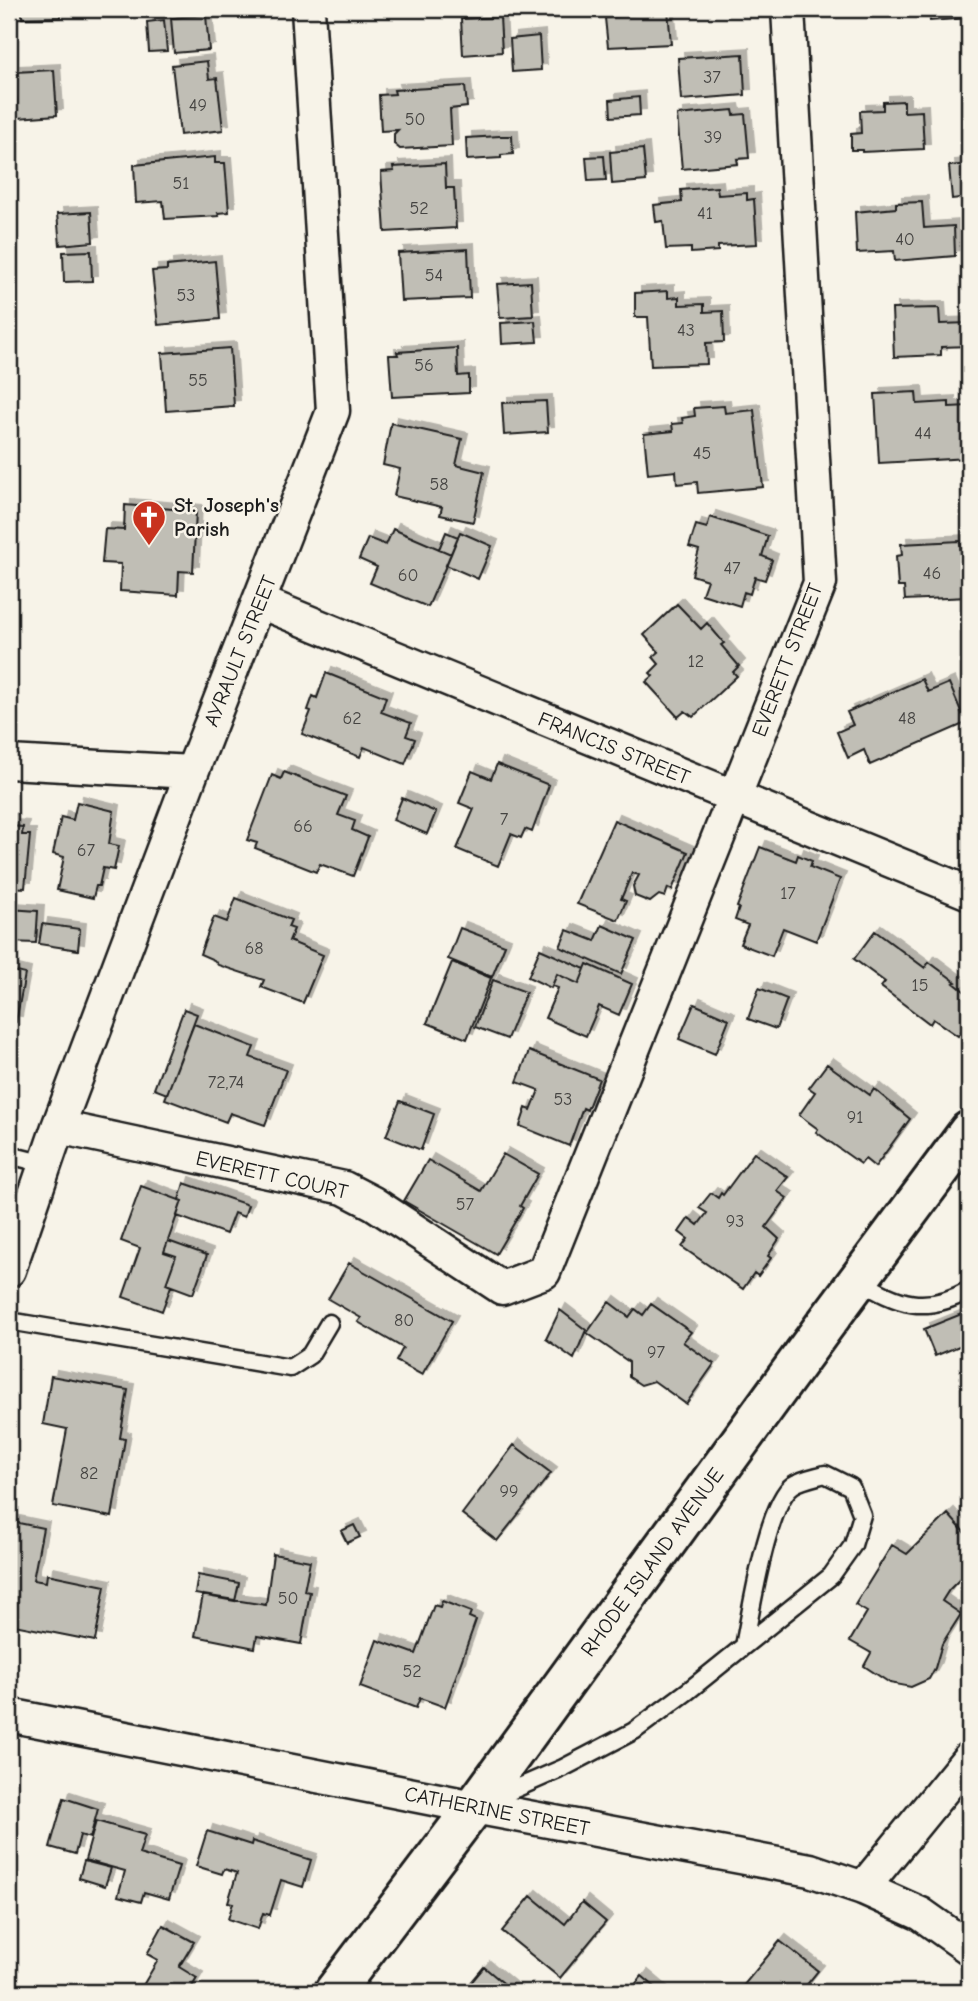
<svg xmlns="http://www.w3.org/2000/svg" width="978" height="2001" viewBox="0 0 978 2001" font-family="'Comic Neue',sans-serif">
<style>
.building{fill:#c0beb5;stroke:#1c1c1c;stroke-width:2;filter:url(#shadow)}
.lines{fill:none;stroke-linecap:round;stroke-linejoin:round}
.lane-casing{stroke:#1c1c1c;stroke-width:21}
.street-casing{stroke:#1c1c1c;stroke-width:37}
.secondary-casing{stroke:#1c1c1c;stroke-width:44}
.lane{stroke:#f7f3e8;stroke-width:16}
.street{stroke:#f7f3e8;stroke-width:32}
.secondary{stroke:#f7f3e8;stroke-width:38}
.labels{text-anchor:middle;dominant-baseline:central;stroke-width:5;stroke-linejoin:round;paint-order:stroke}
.number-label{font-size:18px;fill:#454442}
.poi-label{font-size:21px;font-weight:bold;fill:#1c1c1c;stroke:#f7f3e8;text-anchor:start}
.street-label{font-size:21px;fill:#1c1c1c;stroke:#f7f3e8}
</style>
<defs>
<filter id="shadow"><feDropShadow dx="6" dy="-6" stdDeviation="0" flood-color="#0004"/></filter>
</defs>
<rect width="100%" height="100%" fill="#f7f3e8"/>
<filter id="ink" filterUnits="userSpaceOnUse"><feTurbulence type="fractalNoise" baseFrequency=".0143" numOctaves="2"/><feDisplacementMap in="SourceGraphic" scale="14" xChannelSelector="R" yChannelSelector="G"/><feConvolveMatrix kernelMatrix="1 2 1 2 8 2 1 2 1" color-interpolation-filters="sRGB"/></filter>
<g filter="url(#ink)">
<!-- building -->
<path class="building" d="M22 9H61V17L22 18Z
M100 9H123V12L100 13Z
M873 9H913V12L873 14Z
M929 9H969V18L930 21Z
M668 10 671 44 608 47 605 18Z
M206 15 209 50 174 53 171 18Z
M500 17 502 52 463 55 461 19Z
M164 20 167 51 149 52 147 22Z
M539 36 541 70 512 72 510 39Z
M743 54 745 95 681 100 678 58Z
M207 61 209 79 217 78 223 130 180 135 172 65Z
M54 70 57 115 18 118 14 72Z
M465 86 467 107 450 109 452 146 400 149 394 144V134L398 130 381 131 379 95 395 94 394 90Z
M639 97 640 115 611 117 610 100Z
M904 101V112L922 111 924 149 862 152V150H851V134L861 133 860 111 883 110V102Z
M733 110 734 115 745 114 749 158 737 159 738 164 682 169 677 115Z
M500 136H512L513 154 501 155V158L467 160 466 138Z
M643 149 646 181 612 184 610 152Z
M604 156 606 180 588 181 586 157Z
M215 157V163H225L229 212 218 213 219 216 165 219 163 201 136 203 134 165Z
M445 164 446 188H454L456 228 385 232 381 172 394 171 393 167Z
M969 164V197L952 199 949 166Z
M717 187 718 195 747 193V200L754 199 757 244 718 246V251L691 253V248L666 249 663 221 656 222 654 205 682 202 681 190Z
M922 202 924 228 954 226 955 256 895 261 894 251 857 253 855 212 896 208V203Z
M91 212 93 242 60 245 57 214Z
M468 249 470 298 401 301 398 253Z
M91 251 92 281 64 282 63 252Z
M215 261 220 319 158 325 152 271 167 270V266Z
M531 282 533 316 500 318 497 284Z
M668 291V298L679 297V305L704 304V312L723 311 724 342 706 343 707 364 651 366 648 317H635V293Z
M939 308 940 324 969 323V346L941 347V355L894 357 892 309Z
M535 321 537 342 502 344 501 323Z
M230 348 234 406 166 411 162 353Z
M457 348 458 376 469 375V393L392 397 389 355H398L397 352Z
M916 392 917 404 949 402V407L969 406V458L879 463 875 394Z
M546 401 548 432 504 435 502 403Z
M724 406 725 413 754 410 763 487 698 493 697 482 677 484 676 471 648 474 644 434 673 431 672 424 683 423 682 418 695 416 694 408Z
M391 423 462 439 456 465 484 472 473 522 440 515 442 507 394 496 400 469 383 465Z
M125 505 196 511 193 572 179 571 178 595 120 591 121 564 102 563 105 529 124 530Z
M710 517 768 536 762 556 772 560 765 580 755 577 750 594 744 592 740 606 702 594 707 580 692 575 699 550 689 547 696 525 707 528Z
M393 529 451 554 428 607 370 583 377 567 359 559 368 538 386 545Z
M446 532 458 537 451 554 439 549Z
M460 532 492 546 478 579 446 565Z
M960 541 961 560H965L968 597 905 600 904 587H898L896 556 902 555 901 544Z
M677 604 701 629 707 623 724 643 721 645 739 666 733 672 737 676 693 717 685 711 678 717 646 682 653 676 650 673 659 664 653 657 659 652 644 635Z
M326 673 386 697 381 712 411 723 406 736 415 739 405 764 364 747 360 757 302 734 311 711 308 710 313 696 317 698Z
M922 679 928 692 949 683 966 723 870 765 864 750 848 758 837 732 853 725 847 712Z
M497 764 549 785 532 832 525 829 521 838 511 834 498 866 457 849 474 809 459 803 472 771 491 779Z
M284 772 346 796 338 815 355 821 352 830 368 837 353 876 320 864 316 872 255 848 257 843 247 840 272 775 281 779Z
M402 798 436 812 427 834 393 820Z
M77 802 114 811 109 844 119 846 114 870 103 868 99 886H96L93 898 57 890 64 857 53 854 61 817 73 820Z
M9 820H11L10 826 23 827 22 835H30L25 888 9 887Z
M614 820 688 852 672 890 668 888 665 897 659 895 650 902 635 896 633 886 639 875 632 873 621 899 626 901 618 920 577 904Z
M760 847 796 861 798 855 812 861 810 867 840 879 816 941 783 928 772 956 740 944 748 925 735 920 739 908 737 907Z
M236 898 291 920 288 927 294 929 289 941 323 955 303 1003 261 987 264 980 218 965 214 960 200 954 214 917 227 922Z
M9 909 38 911 36 943 9 942Z
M42 924 80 929 78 950 39 944Z
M602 925 636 940 621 974 560 947 567 930 595 941Z
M460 928 505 945 492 977 448 959Z
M875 931 925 968 929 962 956 982 954 983 969 995V1020L958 1036 933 1019 930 1024 881 987 885 982 854 959Z
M540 949 585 969 579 984 557 974 551 988 528 977Z
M452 962 491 978 467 1039 427 1023Z
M587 964 632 984 619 1015 599 1006 586 1036 545 1018 558 988 552 986 557 974 579 984Z
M9 970 25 974 16 1022 9 1021Z
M493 980 526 992 507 1039 475 1027Z
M759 988 787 999 776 1029 748 1019Z
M694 1004 729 1019 715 1054 679 1039Z
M184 1009 197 1014 167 1094 154 1089Z
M194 1024 254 1047 250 1057 286 1070 265 1125 230 1113 226 1122 165 1099Z
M529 1051 599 1079 587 1110 583 1108 569 1146 520 1126 526 1108 531 1110 539 1090 517 1082Z
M827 1064 870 1095 874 1089 910 1119 875 1167 865 1159 861 1164 816 1132 818 1129 799 1115 815 1092 809 1088Z
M400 1101 434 1114 421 1150 386 1136Z
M754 1153 788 1177 777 1191 787 1198 766 1227 779 1239 768 1256 771 1258 758 1276 754 1273 743 1289 682 1247 688 1239 679 1232 689 1218 698 1225 707 1213 699 1208 711 1193 718 1198 721 1193 723 1195Z
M503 1154 538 1174 520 1206 523 1208 496 1254 404 1201 428 1160 481 1191Z
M184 1183 248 1205 244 1217 234 1213 226 1234 177 1216 182 1201 179 1200Z
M141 1186 182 1201 164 1252 176 1256 166 1284 171 1286 162 1311 123 1297 140 1248 121 1241Z
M168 1241 207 1255 193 1294 166 1284 176 1256 164 1252Z
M349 1263 452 1321 422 1375 396 1361 403 1348 358 1322 361 1318 328 1299Z
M609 1302 629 1317 635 1309 643 1315 651 1304 691 1332 683 1342 714 1364 686 1404 654 1381 641 1385 629 1377V1362L587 1333Z
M560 1310 586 1330 574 1359 546 1339Z
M969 1311V1342L935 1356 924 1329Z
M51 1376 128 1390 120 1438 125 1439 112 1517 53 1506 67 1429 43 1424Z
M514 1445 551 1473 497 1541 462 1514Z
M948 1514 965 1533 969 1529V1578L965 1574 949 1590 942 1601 961 1614 942 1644 935 1668 929 1679 911 1687 890 1683 864 1666 871 1653 850 1641 867 1612 855 1605 892 1545 907 1554Z
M9 1521 43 1528 33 1580 46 1582 47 1574 105 1586 95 1641 9 1624Z
M354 1525 360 1537 347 1543 341 1531Z
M273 1554 310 1561 304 1591 310 1592 301 1644 257 1636 255 1648 195 1636 203 1595 266 1605Z
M198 1575 239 1583 235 1601 195 1594Z
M442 1601 471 1612 469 1617 476 1620 445 1707 420 1698 416 1708 360 1687 377 1640 416 1654 434 1605 440 1607Z
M64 1798 98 1809 90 1838 80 1835 75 1854 50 1847Z
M96 1821 145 1835 139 1854 179 1866 169 1899 144 1892 141 1902 118 1896 125 1871 85 1860Z
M207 1831 251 1845 252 1841 311 1860 303 1887 281 1880 270 1915 263 1913 258 1929 228 1919 233 1903 228 1902 237 1873 224 1869 222 1874 196 1866Z
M84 1861 111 1868 105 1886 79 1878Z
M531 1896 565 1924 582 1902 606 1922 560 1978 502 1931Z
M163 1925 194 1942 179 1967 197 1978 189 1992H139L158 1960 147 1954Z
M780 1941 818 1971 801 1992H738Z
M484 1967 514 1992H463Z
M642 1976 661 1992H629Z"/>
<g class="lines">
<!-- lane casing -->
<g class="lane-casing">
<path id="lane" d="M9 1155 45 1164
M858 1280C899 1304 924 1315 969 1290
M9 1321 290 1368 310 1355 329 1323
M492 1799 563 1768 634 1731 688 1691 831 1576 853 1545 862 1515 851 1487 825 1474C815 1477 802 1479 793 1485 767 1503 751 1613 744 1646"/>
</g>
<!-- street casing -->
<g class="street-casing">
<path id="street" d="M260 602 969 893
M9 762 192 772
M58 1127 344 1188 373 1203 502 1288 544 1272 820 583 788 9
M9 1270 58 1127 192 772 333 411 308 9
M9 1715 474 1807 810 1870 863 1888 921 1914 969 1948
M863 1888 969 1758"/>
</g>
<!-- secondary casing -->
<g class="secondary-casing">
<path id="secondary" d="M334 1992 474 1807 824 1326 969 1131"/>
</g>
<!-- lane -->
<use href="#lane" class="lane"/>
<!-- street -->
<use href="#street" class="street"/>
<!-- secondary -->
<use href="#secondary" class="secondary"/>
</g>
</g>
<!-- icons -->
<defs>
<g id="church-pin" transform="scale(1.75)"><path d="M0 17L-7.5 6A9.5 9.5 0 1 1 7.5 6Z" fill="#c8321e" stroke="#f7f3e8"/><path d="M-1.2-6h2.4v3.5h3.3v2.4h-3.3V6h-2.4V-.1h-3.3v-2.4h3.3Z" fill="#fff"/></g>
</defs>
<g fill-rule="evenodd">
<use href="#church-pin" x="149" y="517"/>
</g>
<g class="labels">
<!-- number labels -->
<g class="number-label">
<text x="712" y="77">37</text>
<text x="198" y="105">49</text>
<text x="415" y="119">50</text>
<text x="713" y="137">39</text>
<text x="181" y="183">51</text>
<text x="419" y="208">52</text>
<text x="705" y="213">41</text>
<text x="905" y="239">40</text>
<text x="434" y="275">54</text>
<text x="186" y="295">53</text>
<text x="686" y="330">43</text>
<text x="424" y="365">56</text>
<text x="198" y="380">55</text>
<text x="923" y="433">44</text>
<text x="702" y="453">45</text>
<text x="439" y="484">58</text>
<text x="732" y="568">47</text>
<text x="932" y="573">46</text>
<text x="408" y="575">60</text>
<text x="696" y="661">12</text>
<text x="352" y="718">62</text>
<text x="907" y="718">48</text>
<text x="504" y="819">7</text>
<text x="303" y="826">66</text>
<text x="86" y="850">67</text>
<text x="788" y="893">17</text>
<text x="254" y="948">68</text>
<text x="920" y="985">15</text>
<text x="226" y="1082">72,74</text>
<text x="563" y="1099">53</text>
<text x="855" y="1117">91</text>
<text x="465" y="1204">57</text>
<text x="735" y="1221">93</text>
<text x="404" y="1320">80</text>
<text x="656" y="1352">97</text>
<text x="89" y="1473">82</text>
<text x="509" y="1491">99</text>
<text x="288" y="1598">50</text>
<text x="412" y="1671">52</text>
</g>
<!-- poi labels -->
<g class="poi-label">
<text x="174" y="505">St. Joseph's<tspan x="174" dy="24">Parish</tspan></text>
</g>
<!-- street labels -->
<g class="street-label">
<text transform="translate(240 651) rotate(-68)">AYRAULT STREET</text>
<text transform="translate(787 660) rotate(-69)">EVERETT STREET</text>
<text transform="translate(614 748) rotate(22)">FRANCIS STREET</text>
<text transform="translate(272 1175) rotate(13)">EVERETT COURT</text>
<text transform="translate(652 1562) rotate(-54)">RHODE ISLAND AVENUE</text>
<text transform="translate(497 1811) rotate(11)">CATHERINE STREET</text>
</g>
</g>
<!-- margin -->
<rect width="978" height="2001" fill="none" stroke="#f7f3e8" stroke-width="35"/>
<rect x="18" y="18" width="943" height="1966" fill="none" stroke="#1c1c1c" stroke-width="2.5" filter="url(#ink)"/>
</svg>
